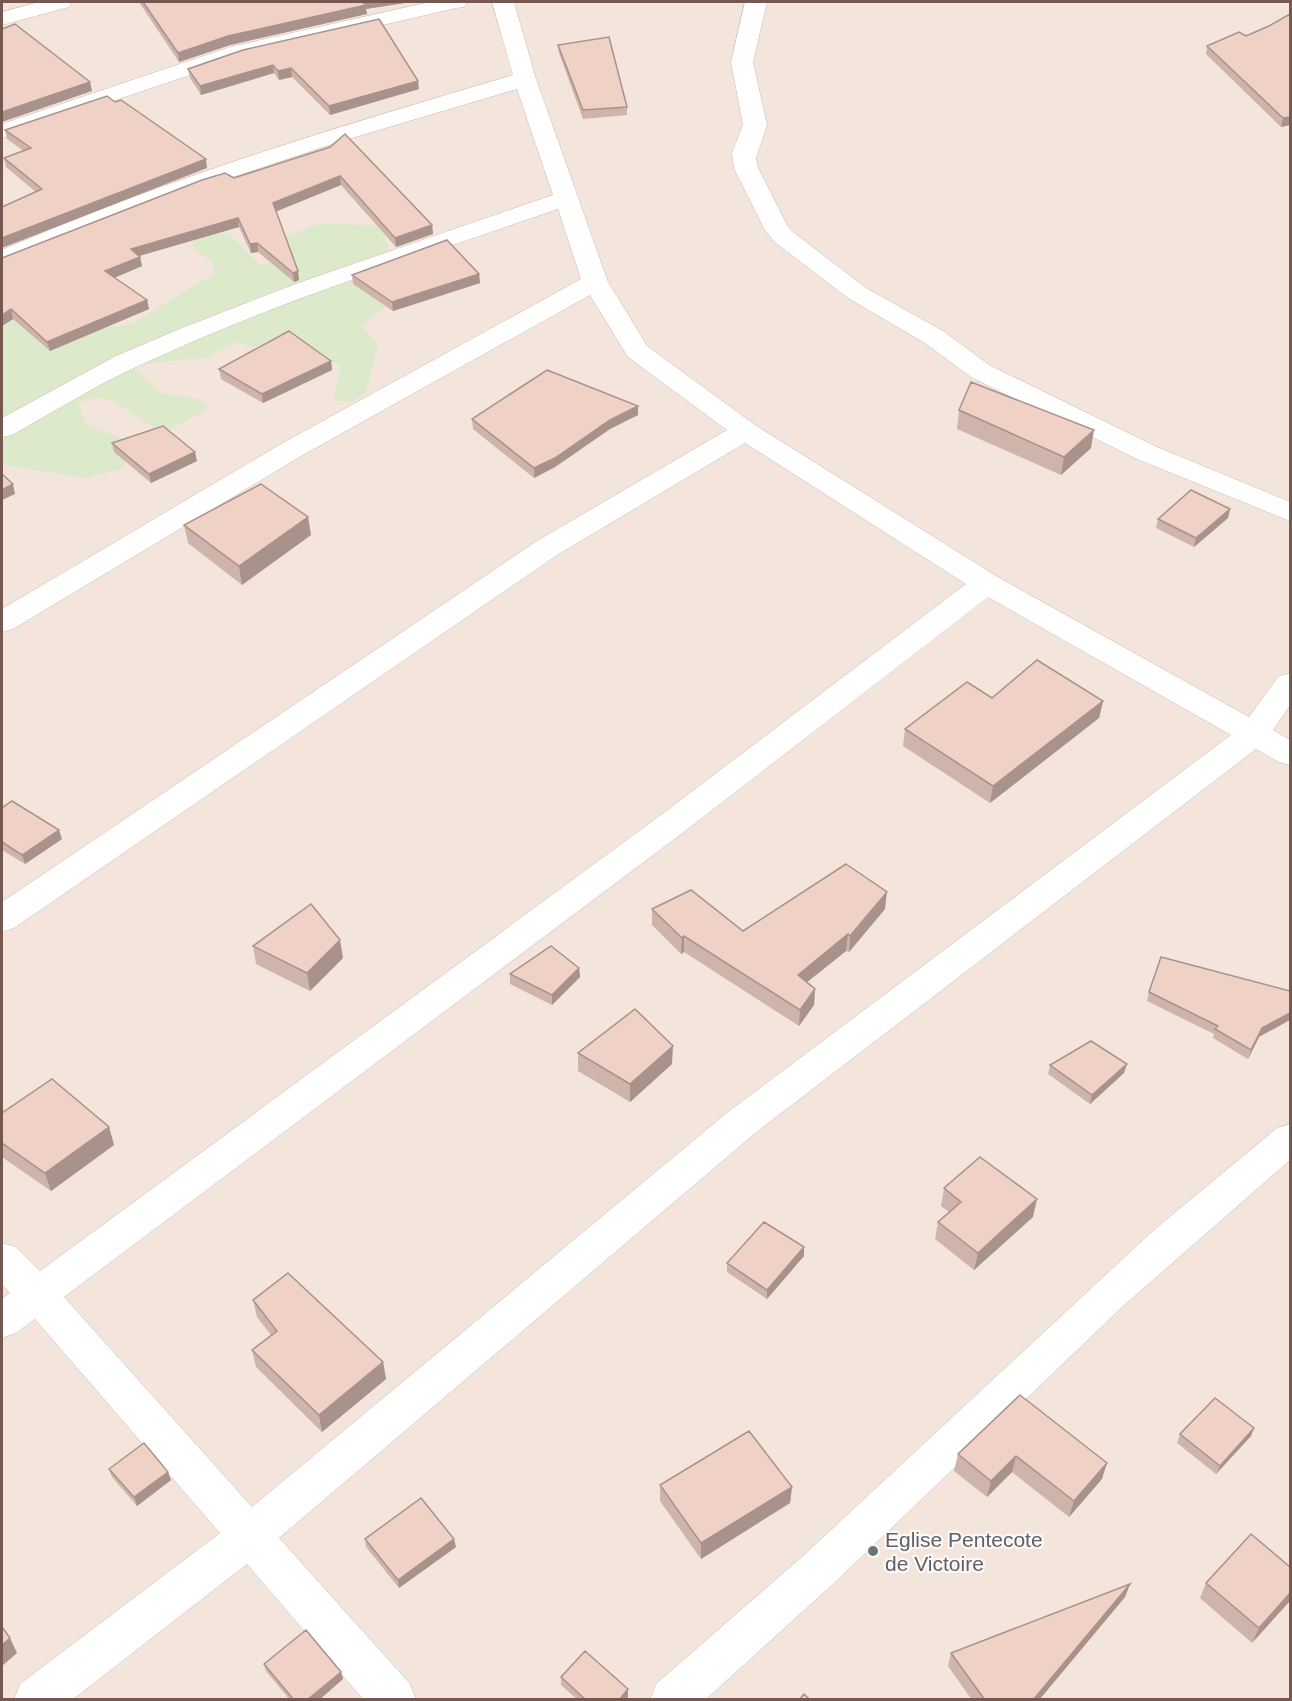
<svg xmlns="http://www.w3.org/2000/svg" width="1292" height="1701" viewBox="0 0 1292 1701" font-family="Helvetica,sans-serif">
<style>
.residential{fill:#f3e5db}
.green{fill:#dceacb}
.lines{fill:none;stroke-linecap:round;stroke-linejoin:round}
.minor-casing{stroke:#cebab2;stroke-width:1}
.minor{fill:#fff;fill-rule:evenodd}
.wall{fill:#ceb4aa}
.shaded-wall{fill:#a8928b}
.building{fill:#f0d1c6;stroke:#a8928b;stroke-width:1.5}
.worship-dot{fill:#6b7280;stroke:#fef9f3;stroke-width:2}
.labels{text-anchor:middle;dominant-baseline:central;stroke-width:4.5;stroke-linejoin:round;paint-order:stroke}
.near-worship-label{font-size:21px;fill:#5b616d;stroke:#fef9f3;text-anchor:start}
</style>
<rect width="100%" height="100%" fill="#fcf4ed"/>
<!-- residential -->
<path class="residential" d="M2 2H1290V1699H2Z"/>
<!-- green -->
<path class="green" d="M322 223 383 226 392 268 415 283 361 326 378 344 366 392 352 402 333 401 341 366 288 339 252 347 235 342 205 358 131 365 160 393 199 399 209 408 163 434 114 401 97 397 78 403 86 424 135 444 122 469 85 478 4 465 2 460V322L26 310 101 309 115 327 133 323 215 273 210 259 199 255 191 243 203 234H229L261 266 289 255 283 237Z"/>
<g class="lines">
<!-- minor casing -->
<g class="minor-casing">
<path id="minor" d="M39 2H72L69 7 2 25V12Z
M430 2H467L464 7 456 8 244 57 2 138V124L230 47Z
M492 2H514L536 79 608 282 647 346 755 425 996 576 1249 717 1279 676 1290 673V705L1273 730 1290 740V765L1279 762 1256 749 754 1134 279 1538 410 1684 416 1700H364L247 1564 72 1700H14L20 1684 220 1533 35 1319 16 1333 2 1338V1299L10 1293 2 1284V1243L16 1247 40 1271 661 815 966 584 745 443 557 555 14 928 2 932V902L537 541 727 430 628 357 590 295 301 456 13 629 2 632V609L281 444 581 279 558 209C416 258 271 303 136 367 93 387 53 412 12 435L2 437V418L116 356 177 330 298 283 553 195 517 89 335 143 203 187 2 266V250C167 178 340 126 513 75ZM988 597 1231 735 728 1112 252 1507 64 1297 685 831Z
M745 2H767L753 62 767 125 756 158 758 168 788 227 794 233 866 288 943 331 989 365 1157 447 1290 502V521L1137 459 971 377 925 343 848 298 776 243 765 230 734 168 732 153 743 125 731 62Z
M1290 1124V1160L1122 1307 833 1584 705 1700H650L656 1684 803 1556 1154 1230 1277 1128Z"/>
</g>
<!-- minor -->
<use href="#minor" class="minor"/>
</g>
<!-- wall -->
<path class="wall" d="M139 2H411L366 9 367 14 230 45 179 62Z
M1290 14V125L1281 127 1206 54 1207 46 1246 36 1269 26Z
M558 45 627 107V115L583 119 559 53Z
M243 50 419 89 330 115 292 77 279 80 274 73 201 95 190 78 188 69Z
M5 130 207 168 36 192 6 167 4 158 24 151 7 139Z
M330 147 432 225 433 234 396 247 341 185 276 211 299 280 294 282 258 252 251 253 239 227 139 256 140 257 142 266 114 278 147 300 149 309 50 351 13 319 2 326V258L234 178Z
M479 274 480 283 393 311 353 284 352 275Z
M331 361 332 370 263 403 221 379 219 369Z
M638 406V415L610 429 555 467 534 478 473 429 472 419Z
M959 410 1091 448 1061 475 957 429Z
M112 443 197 461 151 483 114 452Z
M1230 509 1228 518 1194 547 1156 528 1158 519Z
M308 517 311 535 242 585 188 543 184 525Z
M992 698 1103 701 1099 718 990 803 903 746 905 729Z
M2 808 62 839 25 864 2 850Z
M652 909 743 931 885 909 849 952 846 951 807 982 815 989 814 1005 799 1026 684 952 681 954 652 925Z
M253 946 343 958 310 991 256 964Z
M579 968 580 977 552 1005 510 984V974Z
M1149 992 1259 1037 1248 1059 1213 1038 1214 1034 1147 1001Z
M578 1053 672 1064 630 1102 578 1071Z
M1050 1065 1124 1073 1090 1104 1048 1074Z
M2 1113 109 1127 114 1145 51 1191 2 1157Z
M944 1188 1033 1217 974 1270 935 1239 938 1222 949 1212 941 1206Z
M804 1247V1256L767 1299 727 1272V1263Z
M253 1300 383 1362 386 1379 322 1432 256 1367 252 1350 271 1335 257 1317Z
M1020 1395 1102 1479 1069 1517 1012 1472 987 1497 954 1471 958 1454Z
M1180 1434 1251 1436 1216 1474 1177 1443Z
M109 1469 171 1480 137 1506 112 1477Z
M660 1485 792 1487 790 1503 701 1559 660 1501Z
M365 1539 456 1547 399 1588 366 1547Z
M1290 1567 1252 1643 1200 1598 1206 1583Z
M1130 1584 1125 1597 1039 1700H972L948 1666 951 1653Z
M264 1664 341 1672 343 1679 319 1700H290L266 1671Z
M561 1677 628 1697 626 1700H578L561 1685Z"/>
<!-- shaded-wall -->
<path class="shaded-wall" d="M362 2H411L366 9 367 14 230 45 179 62 178 53 228 36Z
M273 65 274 73 201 95 200 86Z
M291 68 292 77 279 80 278 71Z
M418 81 419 89 330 115 329 106Z
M90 82 92 91 2 122V112Z
M1290 117V125L1281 127 1283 118Z
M206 159 207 168 2 248V238Z
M340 176 341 185 275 212 273 203Z
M238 218 239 227 132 258 131 249Z
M432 225 433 234 396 247 395 238Z
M257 243 258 252 251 253 250 244Z
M140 257 142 266 107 281 105 271Z
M298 271 299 280 294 282 293 273Z
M479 274 480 283 393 311 392 302Z
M147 300 149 309 50 351 47 342Z
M11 309 13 319 2 326V315Z
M331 361 332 370 263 403 262 394Z
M638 406V415L610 429 555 467 534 478V468L610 420Z
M1094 430 1091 448 1061 475 1064 457Z
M195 452 197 461 151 483 149 474Z
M13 484 15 494 2 500V490Z
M1230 509 1228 518 1194 547 1196 538Z
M308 517 311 535 242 585 239 566Z
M1103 701 1099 718 990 803 993 786Z
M59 830 62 839 25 864 22 855Z
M887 892 885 909 849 952 850 936Z
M848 934 846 951 796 991 798 975Z
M684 936V952L681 954 682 938Z
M340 940 343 958 310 991 307 973Z
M579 968 580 977 552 1005V995Z
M815 989 814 1005 799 1026 800 1010Z
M1290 1013V1020L1259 1037 1248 1059 1251 1050 1262 1028Z
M673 1046 672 1064 630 1102V1084Z
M1127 1064 1124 1073 1090 1104 1092 1095Z
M109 1127 114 1145 51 1191 45 1173Z
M1037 1199 1033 1217 974 1270 978 1253Z
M804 1247V1256L767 1299V1290Z
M383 1362 386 1379 322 1432 319 1415Z
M1254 1428 1251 1436 1216 1474 1220 1466Z
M1016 1456 1012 1472 987 1497 991 1481Z
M1107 1463 1102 1479 1069 1517 1074 1501Z
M168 1472 171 1480 137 1506 134 1497Z
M792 1487 790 1503 701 1559V1543Z
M454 1539 456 1547 399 1588 398 1580Z
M1130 1584 1125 1597 1039 1700H1033Z
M1290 1593V1601L1252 1643 1259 1628Z
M10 1638 17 1653 2 1666V1645Z
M341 1672 343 1679 319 1700H307Z
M628 1689V1697L626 1700H619Z"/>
<!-- building -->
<path class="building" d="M143 2H362L366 5 228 36 178 53Z
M1290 14V117L1283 118 1207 46 1239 32 1246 36 1269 26Z
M379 19 418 81 329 106 291 68 278 71 273 65 200 86 188 69 243 50Z
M15 24 90 82 2 112V29Z
M609 37 627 107 583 110 558 45Z
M107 96 115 102 121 100 206 159 2 238V207L42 189 4 158 31 148 5 130Z
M345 134 432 225 395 238 340 176 273 203 298 271 293 273 257 243 250 244 238 218 131 249 140 257 105 271 147 300 47 342 11 309 2 315V258L202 180 225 173 234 178 330 147Z
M447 240 479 274 392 302 352 275Z
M289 331 331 361 262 394 219 369Z
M547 370 638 406 610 420 555 458 534 468 472 419Z
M971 382 1094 430 1064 457 959 410Z
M163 426 195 452 149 474 112 443Z
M2 474 13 484 2 490Z
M261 484 308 517 239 566 184 525Z
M1191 490 1230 509 1196 538 1158 519Z
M1037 660 1103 701 993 786 905 729 967 682 992 698Z
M12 801 59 830 22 855 2 842V808Z
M846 864 887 892 850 936 848 934 798 975 815 989 800 1010 684 936 682 938 652 909 691 890 743 931Z
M311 904 340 940 307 973 253 946Z
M551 946 579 968 552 995 510 974Z
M1161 957 1290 991V1013L1262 1028 1251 1050 1215 1029 1218 1026 1149 992Z
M635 1009 673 1046 630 1084 578 1053Z
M1091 1041 1127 1064 1092 1095 1050 1065Z
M52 1079 109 1127 45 1173 2 1143V1113Z
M980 1157 1037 1199 978 1253 938 1222 961 1202 944 1188Z
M764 1222 804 1247 767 1290 727 1263Z
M288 1273 383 1362 319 1415 252 1350 277 1331 253 1300Z
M1020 1395 1107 1463 1074 1501 1016 1456 991 1481 958 1454Z
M1215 1398 1254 1428 1220 1466 1180 1434Z
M749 1431 792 1487 701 1543 660 1485Z
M144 1443 168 1472 134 1497 109 1469Z
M421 1498 454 1539 398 1580 365 1539Z
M1251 1534 1290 1567V1593L1259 1628 1206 1583Z
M1130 1584 1033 1700H985L951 1653Z
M2 1627 10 1638 2 1645Z
M306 1630 341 1672 307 1700H294L264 1664Z
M585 1651 628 1689 619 1700H586L561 1677Z
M804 1694 810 1700H799Z"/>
<!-- markers -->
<circle class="worship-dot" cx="873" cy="1551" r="6"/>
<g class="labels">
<!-- near-worship labels -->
<g class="near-worship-label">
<text x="885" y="1539">Eglise Pentecote<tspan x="885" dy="24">de Victoire</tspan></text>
</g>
</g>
<!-- border -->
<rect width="1292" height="1701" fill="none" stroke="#775850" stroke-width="6"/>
</svg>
